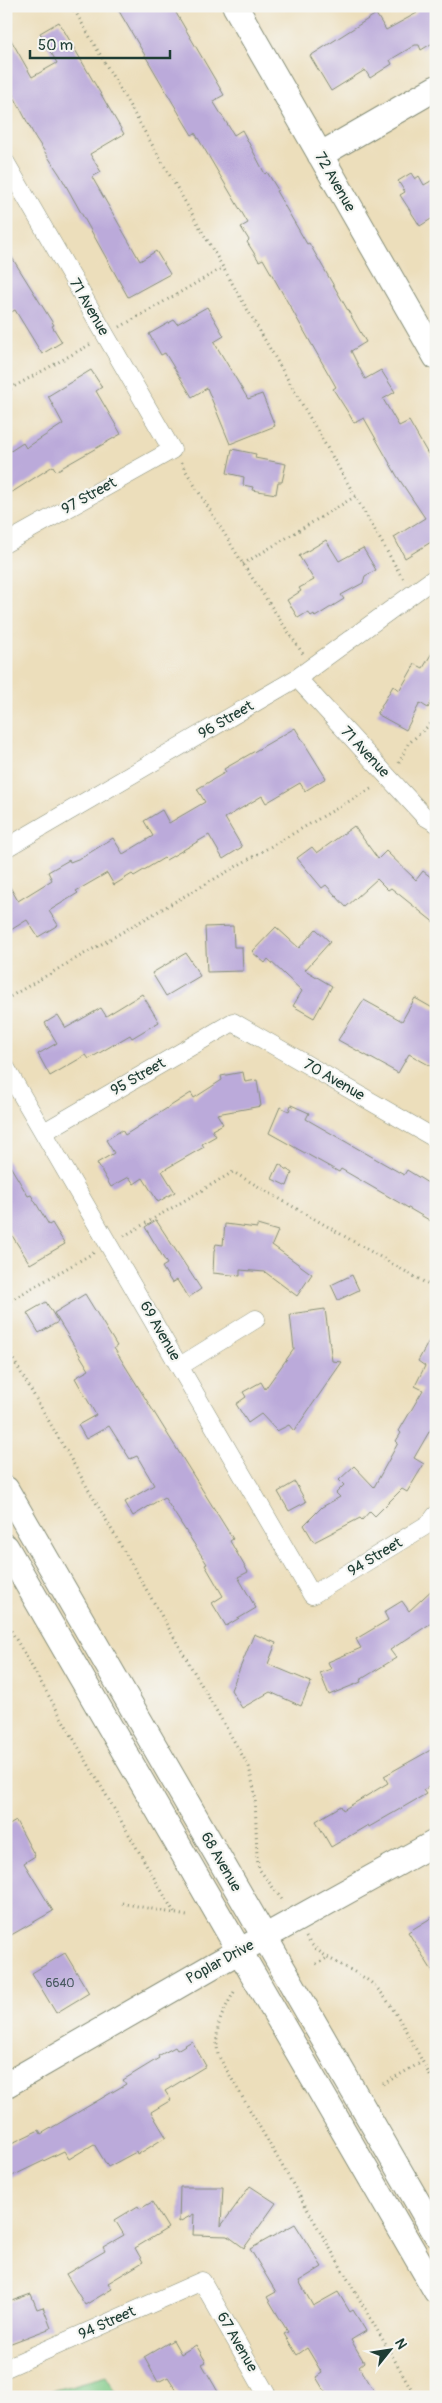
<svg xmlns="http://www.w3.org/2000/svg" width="442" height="2403" viewBox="0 0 442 2403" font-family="Pangolin,sans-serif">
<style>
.green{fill:#80ca87;stroke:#50845e}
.building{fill:#bbaada}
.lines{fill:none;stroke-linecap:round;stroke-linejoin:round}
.street-casing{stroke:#868e78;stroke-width:19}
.secondary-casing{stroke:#868e78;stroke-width:27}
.path{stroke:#868e78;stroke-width:3;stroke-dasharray:1 4;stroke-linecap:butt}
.street{stroke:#fff;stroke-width:18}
.secondary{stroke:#fff;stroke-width:25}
.labels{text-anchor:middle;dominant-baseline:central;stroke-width:4.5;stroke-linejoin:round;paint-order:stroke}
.number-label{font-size:12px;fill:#46585e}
.street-label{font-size:15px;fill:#1f3d34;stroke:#f6f6f2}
</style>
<rect width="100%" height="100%" fill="#f6f6f2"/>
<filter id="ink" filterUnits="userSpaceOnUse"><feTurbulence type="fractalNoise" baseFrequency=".02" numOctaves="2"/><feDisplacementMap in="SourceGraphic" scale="10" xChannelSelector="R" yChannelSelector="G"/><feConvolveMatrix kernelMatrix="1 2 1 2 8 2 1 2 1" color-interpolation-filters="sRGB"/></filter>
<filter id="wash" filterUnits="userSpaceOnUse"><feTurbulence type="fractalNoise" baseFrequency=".0096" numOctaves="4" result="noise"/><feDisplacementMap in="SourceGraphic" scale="20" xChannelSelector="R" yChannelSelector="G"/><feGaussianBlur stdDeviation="1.12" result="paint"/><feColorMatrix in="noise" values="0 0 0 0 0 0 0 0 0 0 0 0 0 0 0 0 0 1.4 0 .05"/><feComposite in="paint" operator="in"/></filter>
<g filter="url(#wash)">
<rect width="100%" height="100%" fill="#ecdebb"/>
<!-- green -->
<path class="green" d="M106 2376 119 2397H30Z"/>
<g id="blocks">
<!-- building -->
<path class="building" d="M116 6H172L224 95 213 101 234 135 242 130 265 174 267 172 278 190 276 191 307 244 309 243 323 267 366 342 351 351 365 379 381 370 395 392 383 399 399 426 409 421 436 468V539L405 558 394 537 425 518 397 476 364 418 354 423 349 414 333 389 336 387 263 259 259 261 247 242 249 240 241 227 248 223 195 133 192 135 184 122Z
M413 6H432L436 13V41L421 50 419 45H415L390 60 392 64 370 78 365 70 331 91 310 56 376 14 386 30 417 13Z
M59 22 124 134 90 154 101 172 92 177 140 261 156 251 170 274 128 297 60 175 35 137 6 81V31L32 77 57 63 40 33Z
M411 173 415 179 419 176 424 185 436 178V216L420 226 400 195 405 192 398 181Z
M6 248 54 325 52 326 62 342 42 354 15 310 6 315Z
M207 307 224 336 214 342 248 399 262 394 275 426 230 444 207 388 192 397 165 353 161 355 149 334 174 320 177 324Z
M91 370 102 387 96 391 121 434 56 471 53 466 6 496V454L23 443 26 448 63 424 48 396Z
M232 449 256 454 255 458 286 464 282 482H278L276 494 252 490 253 487 243 485 244 477 227 473Z
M326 540 339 561 363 548 376 570 365 576 363 583 341 595 344 599 315 617 314 614 311 616 308 612 298 618 287 600 301 591 299 588 314 580 299 556Z
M436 646V694L428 708 420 703 406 730 377 714 393 686 400 690 415 664 423 668Z
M295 728 326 778 305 791 300 783 266 803 262 796 225 818 242 847 223 859 209 835 166 860 164 858 134 876 132 874 114 885 107 873 76 891 78 893 49 911 58 925 38 937 27 920 6 933V880L18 901 52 880 48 872 69 860 70 862 83 857 113 838 123 854 153 836 144 821 162 810 169 823 205 802 197 789 226 772 224 769Z
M354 826 378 859 386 851 416 880 423 871 436 881V924L391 888 388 890 377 879 346 907 326 885 322 888 297 858 312 847 317 853Z
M233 926 234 947H242L243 971 207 972 205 927Z
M276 927 299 948 316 929 330 942 305 970 332 986 314 1018 293 1006 302 991 268 959 265 963 252 952Z
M186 953 200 976 166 996 152 973Z
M142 994 159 1022 132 1038 130 1035 89 1059 86 1055 50 1076 38 1054 57 1043 45 1023 58 1015 66 1028 101 1008 106 1016Z
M415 998 436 1010V1069L409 1054 398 1073 338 1040 364 1000 402 1021Z
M243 1072 245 1082 257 1080 261 1106 217 1114 223 1124 212 1130 216 1136 202 1144 204 1147 162 1171 175 1192 158 1202 143 1178 134 1184 129 1177 111 1187 97 1163 114 1153 106 1140 122 1130 125 1135 191 1093 194 1098 222 1080 221 1076Z
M291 1105 309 1113 306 1119 404 1175 407 1170 436 1188V1224L341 1169 339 1172 269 1133 280 1107 289 1111Z
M6 1159 28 1196 31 1195 49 1225 52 1223 65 1244 30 1264 6 1226Z
M279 1164 292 1173 287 1186 272 1179Z
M156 1220 201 1289 188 1298 177 1280 172 1283 162 1267 167 1264 145 1227Z
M225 1224 257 1228V1225L278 1231 272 1245 312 1274 297 1296 265 1272 240 1270V1276L213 1273 214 1251 216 1244 223 1245Z
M352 1275 359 1290 338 1300 331 1285Z
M85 1294 117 1346 114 1348 233 1539 230 1541 248 1572 238 1577 256 1608 226 1626 212 1603 223 1596 205 1565 207 1564 164 1497 133 1516 125 1502 154 1485 137 1456 130 1459 109 1426 86 1439 78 1425 96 1415 75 1378 89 1370 54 1313Z
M46 1302 58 1322 39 1333 27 1313Z
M325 1309 332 1361 342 1362 294 1431 289 1425 277 1431 261 1414 248 1423 236 1404 246 1397 243 1392 261 1382 265 1389 294 1349 290 1314Z
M436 1328V1420L414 1458 424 1464 407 1492 402 1489 375 1516 370 1511 362 1520 360 1518 314 1542 304 1525 322 1507 340 1497 336 1493 344 1485 339 1480 354 1466 374 1487 398 1443 396 1441 401 1433 399 1431 423 1390 415 1386 425 1366 418 1361Z
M295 1482 306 1502 289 1511 278 1492Z
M436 1586V1620L390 1650 396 1658 360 1680 361 1682 329 1695 320 1673 331 1669 328 1662 361 1648 356 1639 388 1620 384 1612 402 1601 409 1611Z
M254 1634 276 1643 268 1664 311 1682 301 1706 270 1692 242 1708 231 1690Z
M436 1747V1783L423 1790 426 1794 369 1827 368 1825 331 1847 316 1821 341 1806 343 1810 388 1783 384 1776Z
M16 1821 35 1856 24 1863 53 1911 6 1938V1827Z
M436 1915V1977L408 1932Z
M65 1953 89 1993 56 2013 32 1973Z
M192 2041 206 2066 165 2091 171 2100 151 2112 166 2137 137 2155 136 2152 108 2167 94 2144 69 2159 64 2151 6 2179V2146L39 2130 41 2134 126 2084 123 2080 159 2058 158 2056 175 2047 177 2050Z
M250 2186 276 2203 244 2248 228 2236 193 2235 194 2214 179 2222 180 2187H223L221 2226Z
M152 2202 168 2228 135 2248 143 2262 108 2283 112 2289 85 2305 66 2274 105 2251 103 2247 124 2235 115 2220 138 2206 140 2209Z
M295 2224 322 2267 299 2281 313 2306 338 2292 350 2312 353 2310 366 2331 351 2340 364 2362 359 2366 378 2397H328L316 2377 322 2373 307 2348 297 2355 284 2334 288 2332 267 2297 276 2292 250 2249Z
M31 2294 37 2309 43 2307 51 2328 6 2345V2303Z
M173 2340 181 2354 196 2345 206 2362 202 2364 221 2397H181L168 2377 158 2382 144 2357Z"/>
</g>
</g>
<g filter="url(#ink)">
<use href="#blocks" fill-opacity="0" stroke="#868e78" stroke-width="1"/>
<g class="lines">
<!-- street casing -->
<g class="street-casing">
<path id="street" d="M6 163 172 450 6 543
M297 678 424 816 436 823
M6 848 297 678 436 577
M6 1068 312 1595 430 1523 436 1515
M44 1132 233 1022 436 1139
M180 1366 256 1319
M6 2368 202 2281 268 2397"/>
</g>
<!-- secondary casing -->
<g class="secondary-casing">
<path id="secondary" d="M235 6 436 357
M320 155 436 88
M6 1489 436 2234
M6 1547 436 2291
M6 2085 216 1964 436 1842"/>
</g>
<!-- path -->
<path class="path" d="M72 6 403 579
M120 327 222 268
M6 391 91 344
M181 463 243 564 303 654
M243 564 356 496
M399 763 408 744 436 719
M6 999 374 787
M124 1236 233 1172 436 1289
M6 1303 95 1252
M6 1347 249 1767 255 1794 257 1858 259 1869 284 1902
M6 1622 175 1914
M122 1903 187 1916
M306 1937C320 1960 353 1967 374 1985 396 2006 420 2059 436 2086
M316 1964 329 1957
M234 1992C221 2016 214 2026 218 2055L416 2397
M383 2084 422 2062"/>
<!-- street -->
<use href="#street" class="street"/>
<!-- secondary -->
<use href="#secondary" class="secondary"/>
</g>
</g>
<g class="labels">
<!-- number labels -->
<g class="number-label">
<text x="60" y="1983">6640</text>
</g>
<!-- street labels -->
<g class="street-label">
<text transform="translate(335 182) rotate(60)">72 Avenue</text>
<text transform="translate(89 307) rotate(60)">71 Avenue</text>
<text transform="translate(89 496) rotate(-29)">97 Street</text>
<text transform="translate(226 720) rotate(-30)">96 Street</text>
<text transform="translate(365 752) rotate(47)">71 Avenue</text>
<text transform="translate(138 1077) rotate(-30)">95 Street</text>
<text transform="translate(334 1080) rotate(30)">70 Avenue</text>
<text transform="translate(160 1331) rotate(60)">69 Avenue</text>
<text transform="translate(375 1557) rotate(-31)">94 Street</text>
<text transform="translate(221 1862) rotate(60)">68 Avenue</text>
<text transform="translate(220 1962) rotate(-29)">Poplar Drive</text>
<text transform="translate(107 2323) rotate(-24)">94 Street</text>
<text transform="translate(237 2342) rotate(60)">67 Avenue</text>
</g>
</g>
<!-- margin -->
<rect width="442" height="2403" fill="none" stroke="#f6f6f2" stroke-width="25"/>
<!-- north arrow -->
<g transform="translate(390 2350) rotate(60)" stroke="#f6f6f2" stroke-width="4" paint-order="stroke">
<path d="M0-4L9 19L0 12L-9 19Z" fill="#1f3d34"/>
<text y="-8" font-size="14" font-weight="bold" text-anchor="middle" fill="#1f3d34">N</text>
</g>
<!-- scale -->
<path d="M30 50v8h140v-8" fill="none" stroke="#1f3d34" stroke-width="2.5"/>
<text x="38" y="50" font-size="15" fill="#1f3d34" stroke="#f6f6f2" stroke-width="4" paint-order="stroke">50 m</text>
</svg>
